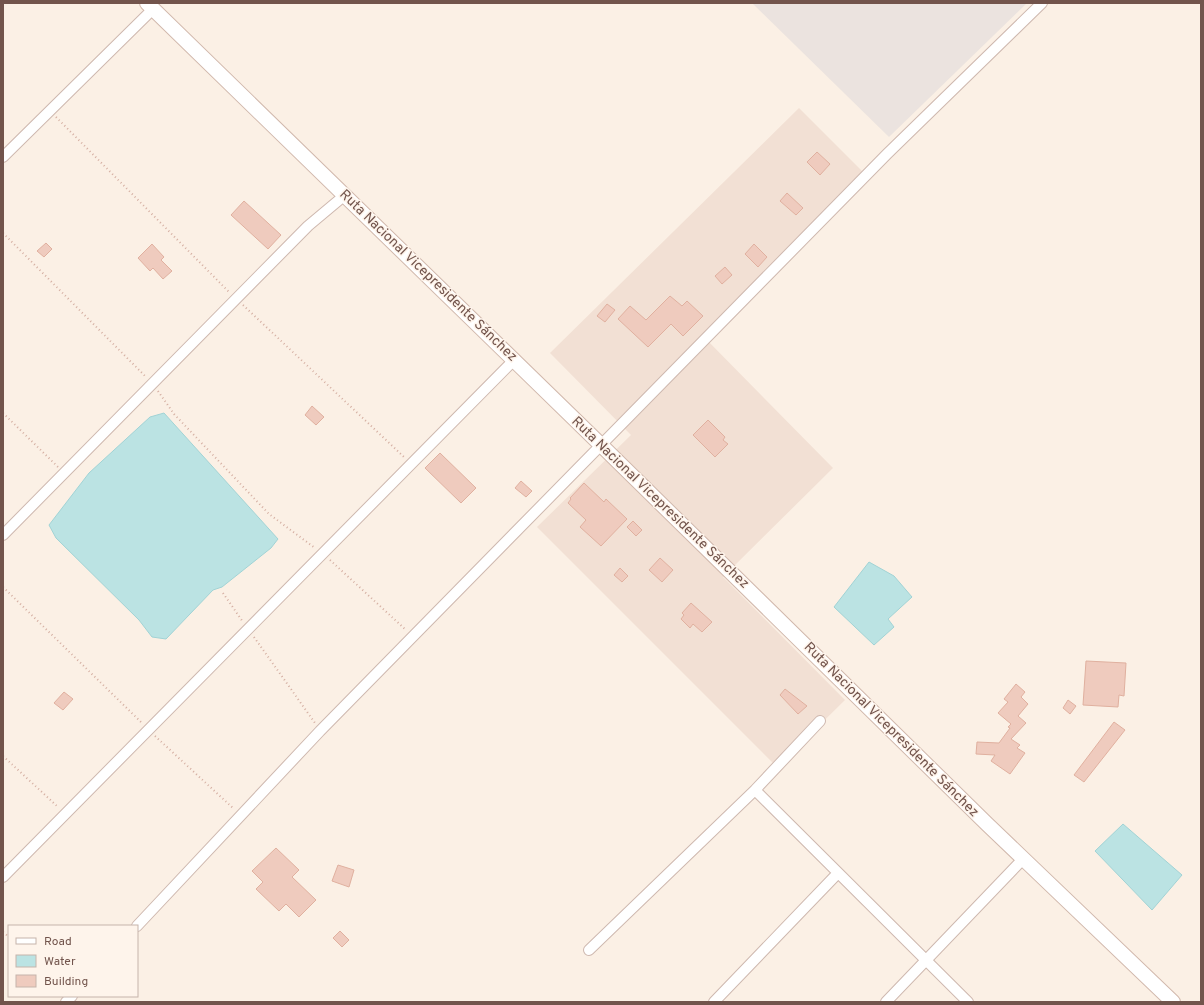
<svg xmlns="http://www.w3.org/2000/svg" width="1204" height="1005" viewBox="0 0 1204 1005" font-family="Overpass,sans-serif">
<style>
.residential{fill:#f2e0d4}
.industrial{fill:#ebe3df}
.water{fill:#bbe3e3;stroke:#a1d3d5}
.building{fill:#efcbbe;stroke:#e0b09f}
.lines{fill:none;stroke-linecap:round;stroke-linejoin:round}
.street-casing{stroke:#ceb8af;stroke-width:12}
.secondary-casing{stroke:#d1b8ac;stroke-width:16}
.path{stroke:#d4aea1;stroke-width:2;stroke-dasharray:1 3;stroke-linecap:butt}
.street{stroke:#fff;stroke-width:10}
.secondary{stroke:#fff;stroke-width:14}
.labels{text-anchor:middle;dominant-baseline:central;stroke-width:3;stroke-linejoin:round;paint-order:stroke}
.street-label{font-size:14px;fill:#72544c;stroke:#fef4eb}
</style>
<rect width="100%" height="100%" fill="#fbf0e5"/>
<!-- residential -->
<path class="residential" d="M799 108 867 176 704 337 833 468 723 577 845 700 777 767 537 527 631 435 550 353Z"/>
<!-- industrial -->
<path class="industrial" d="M752 3H1027L889 137Z"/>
<!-- water -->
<path class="water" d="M164 413 278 539 271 548 222 587 213 590 166 639 152 637 139 620 56 538 49 525 89 473 150 417Z
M869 562 894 576 912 597 888 619 894 627 874 645 834 607Z
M1123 824 1182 875 1152 910 1095 851Z"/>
<!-- building -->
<path class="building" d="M817 152 830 164 820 175 807 162Z
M787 193 803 208 796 215 780 201Z
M244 201 281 235 268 249 231 215Z
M46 243 52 249 44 257 37 251Z
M152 244 164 257 161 260 172 271 163 279 153 268 150 271 138 258Z
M754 244 767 257 758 267 745 254Z
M725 267 732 275 722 284 715 276Z
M670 296 682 306 687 301 703 316 683 336 671 324 648 347 618 319 630 306 646 320Z
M607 304 615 310 605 322 597 316Z
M312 406 324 417 316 425 305 415Z
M708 420 725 437 723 440 728 444 715 457 693 435Z
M440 453 476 488 461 503 425 468Z
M521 481 532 491 526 497 515 488Z
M584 483 604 502 606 499 627 519 601 546 580 527 586 520 568 503 571 499 570 498Z
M633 521 642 530 636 536 627 527Z
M660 558 673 570 662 582 649 570Z
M620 568 628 576 622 582 614 575Z
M691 603 712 622 702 632 693 624 690 628 681 619 684 615 682 613Z
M1086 661 1126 663 1124 696 1119 695 1118 707 1083 705Z
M1016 684 1025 692 1021 697 1028 704 1018 716 1026 723 1011 739 1020 745 1017 748 1025 753 1010 774 991 761 995 755 976 754 977 742 999 743 1010 728 1008 727 1011 724 998 713 1008 702 1004 699Z
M785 689 807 706 798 714 780 695Z
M64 692 73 699 63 710 54 703Z
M1068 700 1076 706 1070 714 1063 708Z
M1114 722 1125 730 1084 782 1074 775Z
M276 848 299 870 292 877 316 900 299 917 286 904 279 911 256 889 263 882 252 871Z
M338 865 354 870 349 887 332 881Z
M340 931 349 940 342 947 333 938Z"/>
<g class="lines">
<!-- street casing -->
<g class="street-casing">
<path id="street" d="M3 157 153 9
M3 535 308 226 345 195
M755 790 968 1002
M3 877 514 360
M137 926 320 731 887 154 1042 3
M589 950 755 790 820 721
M66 1002 72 996
M714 1002 838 873
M886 1002 1023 859"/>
</g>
<!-- secondary casing -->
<g class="secondary-casing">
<path id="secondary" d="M147 3 601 445 987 824 1173 1002"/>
</g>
<!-- path -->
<path class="path" d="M56 117 229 292
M3 233 146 377
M243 305 404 457
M158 391 174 414 269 514 315 548
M3 413 58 467
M330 560 406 630
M3 587 142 723
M223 593 243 622
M254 637 315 723
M155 736 234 809
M3 756 58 807
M3 932 9 937"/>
<!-- street -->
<use href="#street" class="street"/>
<!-- secondary -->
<use href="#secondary" class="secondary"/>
</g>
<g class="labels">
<!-- street labels -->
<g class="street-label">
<text transform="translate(428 276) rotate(44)">Ruta Nacional Vicepresidente Sánchez</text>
<text transform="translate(660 503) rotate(44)">Ruta Nacional Vicepresidente Sánchez</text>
<text transform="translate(891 730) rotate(45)">Ruta Nacional Vicepresidente Sánchez</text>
</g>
</g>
<!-- border -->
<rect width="1204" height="1005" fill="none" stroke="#72544c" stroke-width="8"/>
<!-- legend -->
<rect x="8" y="925" width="130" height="72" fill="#fef4eb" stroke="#c6b4ab"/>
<rect x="16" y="938" width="20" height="6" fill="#ffffff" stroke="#c6b4ab"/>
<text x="44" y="945" font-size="12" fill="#72544c">Road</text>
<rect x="16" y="955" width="20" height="12" fill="#bbe3e3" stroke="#c6b4ab"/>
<text x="44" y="965" font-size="12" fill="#72544c">Water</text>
<rect x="16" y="975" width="20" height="12" fill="#efcbbe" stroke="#c6b4ab"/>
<text x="44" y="985" font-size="12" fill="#72544c">Building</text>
</svg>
